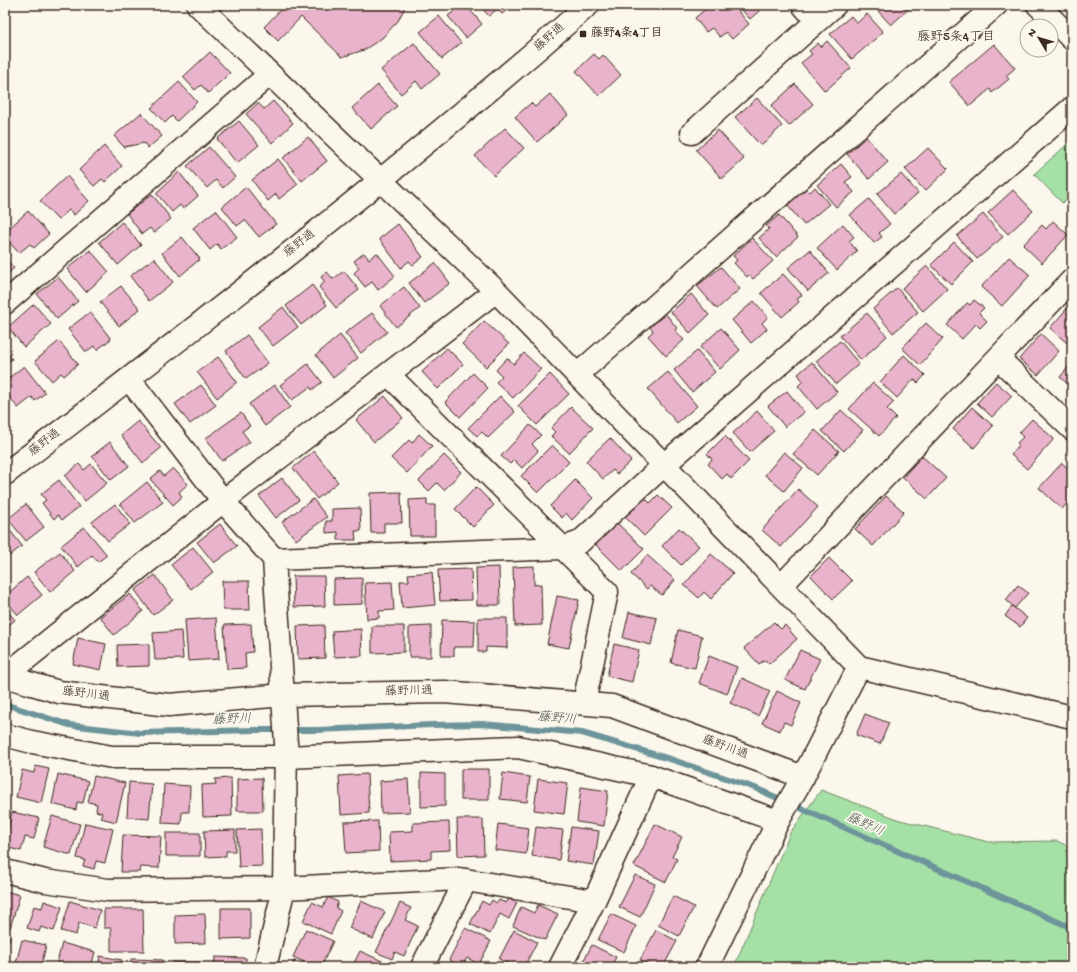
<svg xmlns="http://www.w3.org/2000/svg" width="1077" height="972" viewBox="0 0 1077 972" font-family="'Gochi Hand','Klee One',sans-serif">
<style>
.green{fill:#a5e1a7;stroke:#708662}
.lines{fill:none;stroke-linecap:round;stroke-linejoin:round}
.stream{stroke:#6c949a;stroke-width:6}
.building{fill:#e9b3cb;stroke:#3b2a1e}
.minor-casing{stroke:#3b2a1e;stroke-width:25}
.tertiary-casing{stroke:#3b2a1e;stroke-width:25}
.minor{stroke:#fbf7ec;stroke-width:22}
.tertiary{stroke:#fbf7ec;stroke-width:22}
.poi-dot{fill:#3b2a1e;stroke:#fbf7ec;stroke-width:1.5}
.labels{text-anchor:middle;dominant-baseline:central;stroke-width:3.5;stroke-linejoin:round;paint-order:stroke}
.poi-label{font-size:12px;font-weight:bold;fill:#3b2a1e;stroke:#fbf7ec;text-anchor:start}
.street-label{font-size:12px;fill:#3b2a1e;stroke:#fbf7ec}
.neighbourhood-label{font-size:13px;fill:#3b2a1e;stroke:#fbf7ec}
.water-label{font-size:13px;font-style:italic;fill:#505652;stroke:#fbf7ec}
</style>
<rect width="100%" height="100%" fill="#fbf7ec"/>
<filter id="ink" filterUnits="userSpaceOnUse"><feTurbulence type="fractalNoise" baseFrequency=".025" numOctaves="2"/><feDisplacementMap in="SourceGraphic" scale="8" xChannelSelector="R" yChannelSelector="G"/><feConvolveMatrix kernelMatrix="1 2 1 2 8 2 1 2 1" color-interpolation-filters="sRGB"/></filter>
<g filter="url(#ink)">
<!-- green -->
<path class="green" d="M1072 140V194L1062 203 1034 174Z
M821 790 900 820 989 842 1057 841 1072 848V967H734L790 833Z"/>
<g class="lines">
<!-- stream -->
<path class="stream" d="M5 704 69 725 140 733 255 730H317L432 725 483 724 582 733 673 760 755 788 1072 928"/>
</g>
<!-- building -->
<path class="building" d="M285 5H406L398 21 382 38 364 50 342 57 301 17 278 41 264 27Z
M462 5H466L482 24 466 38 448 16Z
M479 5H513L502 14 497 9 489 16Z
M710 5H733L749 24 732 39 726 32 720 37 712 28 706 32 695 18Z
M737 5H766L750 19Z
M878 5H913L891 25 875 8Z
M867 14 883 32 852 59 830 34 851 16 857 23Z
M439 16 461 43 442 59 420 32Z
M827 41 851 68 825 91 801 63 812 54 809 51 818 43 821 47Z
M414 43 440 74 422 89 416 81 401 94 381 70Z
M994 44 1015 68 1006 76 1009 79 992 93 990 89 970 106 949 82Z
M210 52 230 73 208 93 201 85 195 90 183 77Z
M594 54 599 59 603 55 621 75 599 96 576 71Z
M179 82 197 102 177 121 172 116 165 123 151 108Z
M795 84 813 104 789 126 771 106Z
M378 85 397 106 371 129 352 108Z
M550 94 568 115 537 142 515 117 531 103 535 107Z
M757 98 782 126 761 146 735 117Z
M273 101 293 123 272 143 246 114 258 103 264 109Z
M141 113 162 136 148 148 144 143 124 147 114 136Z
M239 121 259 145 237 163 217 139Z
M505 128 524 148 494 176 475 156Z
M718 130 744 159 722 179 696 150Z
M308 137 327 161 302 181 283 158Z
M866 137 888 162 869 179 847 154Z
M104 146 122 166 105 182 102 179 94 186 79 170Z
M209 147 235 177 223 188 216 180 207 188 187 166Z
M928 148 948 169 925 191 905 169Z
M278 159 298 184 279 199 276 194 268 201 252 180Z
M841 164 852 177 845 182 854 192 836 207 817 185Z
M179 172 198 196 183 209 180 205 172 212 156 193Z
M901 174 918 193 894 214 877 194Z
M67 176 89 201 74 215 69 210 58 220 40 201Z
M246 187 276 224 259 237 245 220 237 226 222 207Z
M815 187 829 204 804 225 787 205 806 188 810 192Z
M1013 190 1033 211 1008 234 988 213Z
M152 194 171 219 154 233 150 228 142 234 127 214Z
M869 199 890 224 879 233 882 237 874 243 850 215Z
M216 210 237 237 221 249 217 244 210 250 193 228Z
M28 211 49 234 34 248 30 244 19 253 5 238V232Z
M983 214 1003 237 977 259 957 236Z
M779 215 798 237 776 257 759 238 769 229 766 226Z
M1053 221 1068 235 1042 263 1023 245 1042 225 1046 229Z
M122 222 141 245 118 265 99 242Z
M398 224 423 257 413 265 409 261 401 268 379 239Z
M843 224 854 237 849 241 857 251 837 270 817 248Z
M182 237 200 259 180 276 162 253Z
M752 238 773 261 753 279 749 275 747 277 734 263 737 260 733 256Z
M954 242 973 262 951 284 931 265Z
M90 250 109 272 86 292 67 269Z
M810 250 829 273 808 291 788 268Z
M364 253 369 259 377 253 395 276 378 290 372 282 365 287 354 273 359 268 354 261Z
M1009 257 1030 275 1002 306 981 287Z
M5 258 14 268 5 276Z
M154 258 173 282 149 301 130 276Z
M435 263 450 283 424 303 409 283Z
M927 266 947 289 923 311 902 288Z
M721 267 740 289 717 309 697 286Z
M344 271 359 290 336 308 319 287 325 282 321 277 327 272 333 279Z
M783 274 802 295 797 299 799 302 782 317 761 293Z
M58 277 78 301 57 319 37 294Z
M312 285 327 305 301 325 286 306Z
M121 286 140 309 119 326 100 302Z
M404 287 420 308 396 327 380 306Z
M897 288 918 312 893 333 873 309Z
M691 294 709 315 690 333 671 312Z
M974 300 984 308 979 313 987 321 980 328 976 324 962 339 947 325 967 303 970 305Z
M754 301 768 317 762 323 767 329 751 343 732 320Z
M34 304 51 324 24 347 8 327Z
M1070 305 1072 307V338L1067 343 1050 328Z
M283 307 298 327 273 346 258 327Z
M90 312 111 339 97 350 94 346 86 352 68 329Z
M372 313 387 332 361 353 345 333Z
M867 313 887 336 861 360 840 336Z
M666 314 677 328 675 330 684 340 666 356 648 336 653 331 650 327Z
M484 321 509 344 486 367 462 344Z
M926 323 943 339 920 365 902 348Z
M721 328 740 350 720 369 700 347Z
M1041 334 1059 351 1038 375 1019 359Z
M247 335 268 363 246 379 226 351Z
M340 335 358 358 333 378 316 355Z
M59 341 78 364 64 376 61 373 52 381 35 361Z
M840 341 859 364 836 384 816 361Z
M447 348 463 364 438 389 422 372Z
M5 350 12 359 5 365Z
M697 351 715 372 692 392 674 370Z
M524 353 541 369 513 398 496 382 502 376 496 370 507 358 514 364Z
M904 355 925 375 918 383 914 379 897 398 880 382Z
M218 357 237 382 217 398 197 372Z
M812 362 837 392 817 409 798 386 803 381 798 374Z
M1072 363V388L1060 377Z
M308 364 322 382 312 390 310 387 292 400 280 385Z
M24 366 45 393 35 401 32 397 18 408 5 392V381Z
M668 372 697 406 677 423 648 389Z
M473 373 488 388 460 417 445 402Z
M550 374 569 394 537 425 518 406Z
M996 382 1012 396 992 417 977 403Z
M873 383 894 402 887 409 896 418 879 436 849 409Z
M201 385 216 405 190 424 175 404Z
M275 385 290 407 265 426 249 404Z
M787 391 804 412 785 427 768 406Z
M385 396 403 418 374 442 356 420Z
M500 396 515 412 488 438 482 432 477 436 468 428Z
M571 407 593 428 569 453 551 436 555 432 551 428Z
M972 407 993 426 974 448 953 429Z
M841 410 863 430 844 451 822 431Z
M757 411 774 431 750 452 733 433Z
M5 412 10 418 5 422Z
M241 413 250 426 242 431 250 442 222 461 206 438Z
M1032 419 1054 439 1027 469 1011 455 1019 445 1017 443 1023 437 1019 433Z
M138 421 161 448 143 463 121 435Z
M530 425 541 435 532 444 538 451 522 468 514 460 510 464 501 456Z
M815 430 839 451 817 475 793 454Z
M419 434 432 446 407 473 391 458 409 440 412 443Z
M725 436 749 461 731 479 727 474 722 479 708 464 712 459 707 454Z
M610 438 631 461 617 474 613 470 603 479 586 461Z
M110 442 129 466 111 480 92 456Z
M552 445 569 462 538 493 521 476Z
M314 451 338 482 317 499 293 468Z
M784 452 803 468 784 491 765 475Z
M444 455 461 472 444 490 437 483 429 491 419 481Z
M922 456 946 478 927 499 903 477Z
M1062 463 1072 472V498L1062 509 1039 488Z
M79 464 84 470 91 464 107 483 85 501 65 476Z
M173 468 188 484 179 492 182 497 173 505 150 479 160 471 164 476Z
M282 478 299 500 276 518 259 496Z
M59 480 79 507 62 520 58 515 54 519 42 503 46 500 41 494Z
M575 480 593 498 572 520 566 513 562 518 550 506Z
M147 482 163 502 135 523 120 504Z
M476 487 494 505 473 527 455 509Z
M798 489 818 507 781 547 762 530Z
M401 492 402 523H384V533H371L370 493Z
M658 495 672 508 644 536 625 517 644 497 650 503Z
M886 496 904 512 873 546 855 529Z
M313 499 327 517 296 540 282 522Z
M427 499V505H435V536H410L409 500Z
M26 504 44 527 26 541 8 519Z
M115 504 130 524 108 541 92 522Z
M360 508 361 531H355L356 540H338V532L326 533V521H332V509Z
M617 523 644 549 622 571 596 545Z
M220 524 237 546 214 563 197 542Z
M84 527 107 555 98 562 92 555 78 567 61 546Z
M679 528 699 546 681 565 662 546Z
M9 529 22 546 5 559V532Z
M193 547 213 572 191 589 171 565Z
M60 552 75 571 50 592 34 572Z
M711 554 733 573 711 599 704 592 699 598 684 585Z
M647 555 675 580 662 595 650 586 647 589 631 574Z
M829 558 852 581 833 599 811 576Z
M534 566V585L541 584 542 625 515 626 513 567Z
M499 567 500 605H477L476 568Z
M471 569 472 600 440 601 438 570Z
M432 572 435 605 402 608 400 581H409L408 574Z
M155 575 173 600 153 615 135 590Z
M293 576H324L325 606 294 607Z
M27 577 42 595 18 615 5 599V596Z
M362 578V604L334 605V579Z
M222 581H249L250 610H223Z
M392 582 394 610 379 611V618L367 619 365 583Z
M1018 585 1028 593 1015 608 1006 600Z
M130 594 143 611 114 635 100 617Z
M557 596 579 600 569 648 547 644Z
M1012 606 1027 618 1020 627 1005 616Z
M5 608 15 620 5 628Z
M629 612 657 618 651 645 623 638Z
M216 618 219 659 188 661 185 620Z
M478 618H507V648L486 647V652H478Z
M442 620 475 621 474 647H454V656H441Z
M774 622 781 629 785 625 797 639 769 664 765 660 759 664 744 648Z
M251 624 253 652 245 653 246 668 227 669 224 625Z
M324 625 325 658 298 659 297 626Z
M372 626H404V652L372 653Z
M431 626V657H409V627Z
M361 629 362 656 334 657 332 631Z
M678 630 702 636 695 668 671 663Z
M181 631 183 659 155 660 153 633Z
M78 638 106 644 101 670 73 664Z
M149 644V666L118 667 117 645Z
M614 644 639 650 632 682 607 676Z
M800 650 820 659 805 689 785 680Z
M709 656 737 667 727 694 699 683Z
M742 678 770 691 758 716 730 703Z
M777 691 801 703 791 725 784 722 780 731 762 723Z
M865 714 889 723 880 744 856 735Z
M35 766 49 769 41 803 16 797 22 770 34 773Z
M461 769H489V800H461Z
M421 773 445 774V806L421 807Z
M503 773 530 777 527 802 500 799Z
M58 774 88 781 83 803 77 802 76 810 52 804Z
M367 774 369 813 341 815 339 776Z
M94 776 125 783 116 822 101 818 102 813 96 811 97 804 88 802Z
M231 778 232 816 203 817 202 785 216 784 215 779Z
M262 778 263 811H237V779Z
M408 779 410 812 381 813 380 781Z
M538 779 568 783 564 814 534 810Z
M129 782 152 784 149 819 127 817Z
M164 784 190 786 189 812H182L181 824 162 823Z
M581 787 608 791 604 826 577 822Z
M12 812 39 818 34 839 25 837 21 851 5 847V842Z
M52 816 80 824 71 855 43 847Z
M457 819H483L484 855 458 856Z
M378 821 379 851 346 853 344 822Z
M449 822 450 850 431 851V859L390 861 389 832 413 831V823Z
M85 823 113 829 105 863 96 861 94 869 83 866 85 860 77 858Z
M498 824 529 828 526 854 495 850Z
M655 824 682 837 672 857 677 859 666 882 634 866Z
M536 827 563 830 559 860 532 856Z
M571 827 599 831 594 865 566 861Z
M261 829 262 866 239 867 237 830Z
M235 830V851H226V856L205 857 204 831Z
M166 833H200V856H166Z
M123 835 161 836 159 868 141 867 140 872H121Z
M635 875 655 884 640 917 619 907Z
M5 891 20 895 10 928 5 926Z
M673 896 694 907 679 936 658 925Z
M328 897 338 902 336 908 341 911 331 934 303 921 312 902 323 907Z
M509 899 517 903 509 919 500 914 490 934 470 924 482 901 489 905 492 900 497 903 499 900 506 903Z
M44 901 62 907 54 931 41 927 39 932 27 928 34 906 42 908Z
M70 901 100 910 95 928 79 923 76 935 61 931Z
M361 901 385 912 373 939 349 928Z
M400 903 411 908 405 920 418 926 404 956 395 952 392 959 376 952Z
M538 905 558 914 545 940 513 926 521 907 534 913Z
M221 908H250V938L221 939Z
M104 909H143L144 951H111V928H104Z
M205 914 206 943 175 944V915Z
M611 914 636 926 624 952 598 940Z
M465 928 491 941 479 964 467 958 462 966 449 960Z
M306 929 333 941 321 967H315L293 957Z
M514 930 537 942 524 967H514L499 959Z
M656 930 677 941 663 967H653L640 960Z
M5 936 10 937 5 955Z
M22 940 46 945 41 967H15Z
M62 943 95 952 91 967H56Z
M592 945 616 957 611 967H580Z
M360 951 391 965 390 967H352Z
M100 956 122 960 121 967H98Z
M215 957 246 958V967H214Z
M131 959 163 960V967H130Z
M294 961 308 967H292Z
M173 962H200V967H173Z"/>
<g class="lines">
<!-- minor casing -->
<g class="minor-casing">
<path id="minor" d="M198 5 496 291 859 667 1072 717
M803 5 817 21
M1038 5 1072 39
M692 133 835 5
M5 303 270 74
M998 358 1072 429
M388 374 607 592 584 703
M577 375 996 5
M129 379 223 501 274 559 286 743 284 888 265 967
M274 559 563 548 580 542 664 465 1072 108
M781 586 1072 280
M5 676 223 501 496 291
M5 871 45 881 108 890 284 888 459 879 594 901
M422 967 466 880
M560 967 594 901 651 776
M707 967 778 821 803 777 859 667"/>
</g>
<!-- tertiary casing -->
<g class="tertiary-casing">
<path id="tertiary" d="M5 474C203 322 401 170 588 5
M5 676 59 692 169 705 284 695 444 692 612 706 803 777
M5 735 32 742 112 757H286L518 747 651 776 778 821"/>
</g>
<!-- minor -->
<use href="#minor" class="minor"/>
<!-- tertiary -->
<use href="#tertiary" class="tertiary"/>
</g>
</g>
<!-- markers -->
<rect class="poi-dot" x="579" y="30" width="8" height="8" rx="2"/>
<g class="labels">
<!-- poi labels -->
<g class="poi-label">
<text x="591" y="34">藤野4条4丁目</text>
</g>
<!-- street labels -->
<g class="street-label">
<text transform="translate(550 38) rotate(-41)">藤野通</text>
<text transform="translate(300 244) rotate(-38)">藤野通</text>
<text transform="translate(45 443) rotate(-38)">藤野通</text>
<text transform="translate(409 692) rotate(-1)">藤野川通</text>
<text transform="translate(86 695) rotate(7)">藤野川通</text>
<text transform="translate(725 748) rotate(20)">藤野川通</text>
</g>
<!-- neighbourhood labels -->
<g class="neighbourhood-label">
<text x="956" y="37">藤野5条4丁目</text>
</g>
<!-- water labels -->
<g class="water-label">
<text transform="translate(557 719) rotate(5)">藤野川</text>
<text transform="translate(232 720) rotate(-2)">藤野川</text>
<text transform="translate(865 825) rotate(24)">藤野川</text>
</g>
</g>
<!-- margin -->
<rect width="1077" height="972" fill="none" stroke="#fbf7ec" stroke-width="20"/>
<rect x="10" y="10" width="1057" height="952" fill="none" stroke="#3b2a1e" stroke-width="1.5" filter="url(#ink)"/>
<!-- north arrow -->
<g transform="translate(1039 38) rotate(308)"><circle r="19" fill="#fbf7ec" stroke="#aea59a"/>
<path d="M0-3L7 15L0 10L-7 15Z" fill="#3b2a1e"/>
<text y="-6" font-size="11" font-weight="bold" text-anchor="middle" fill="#3b2a1e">N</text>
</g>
</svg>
